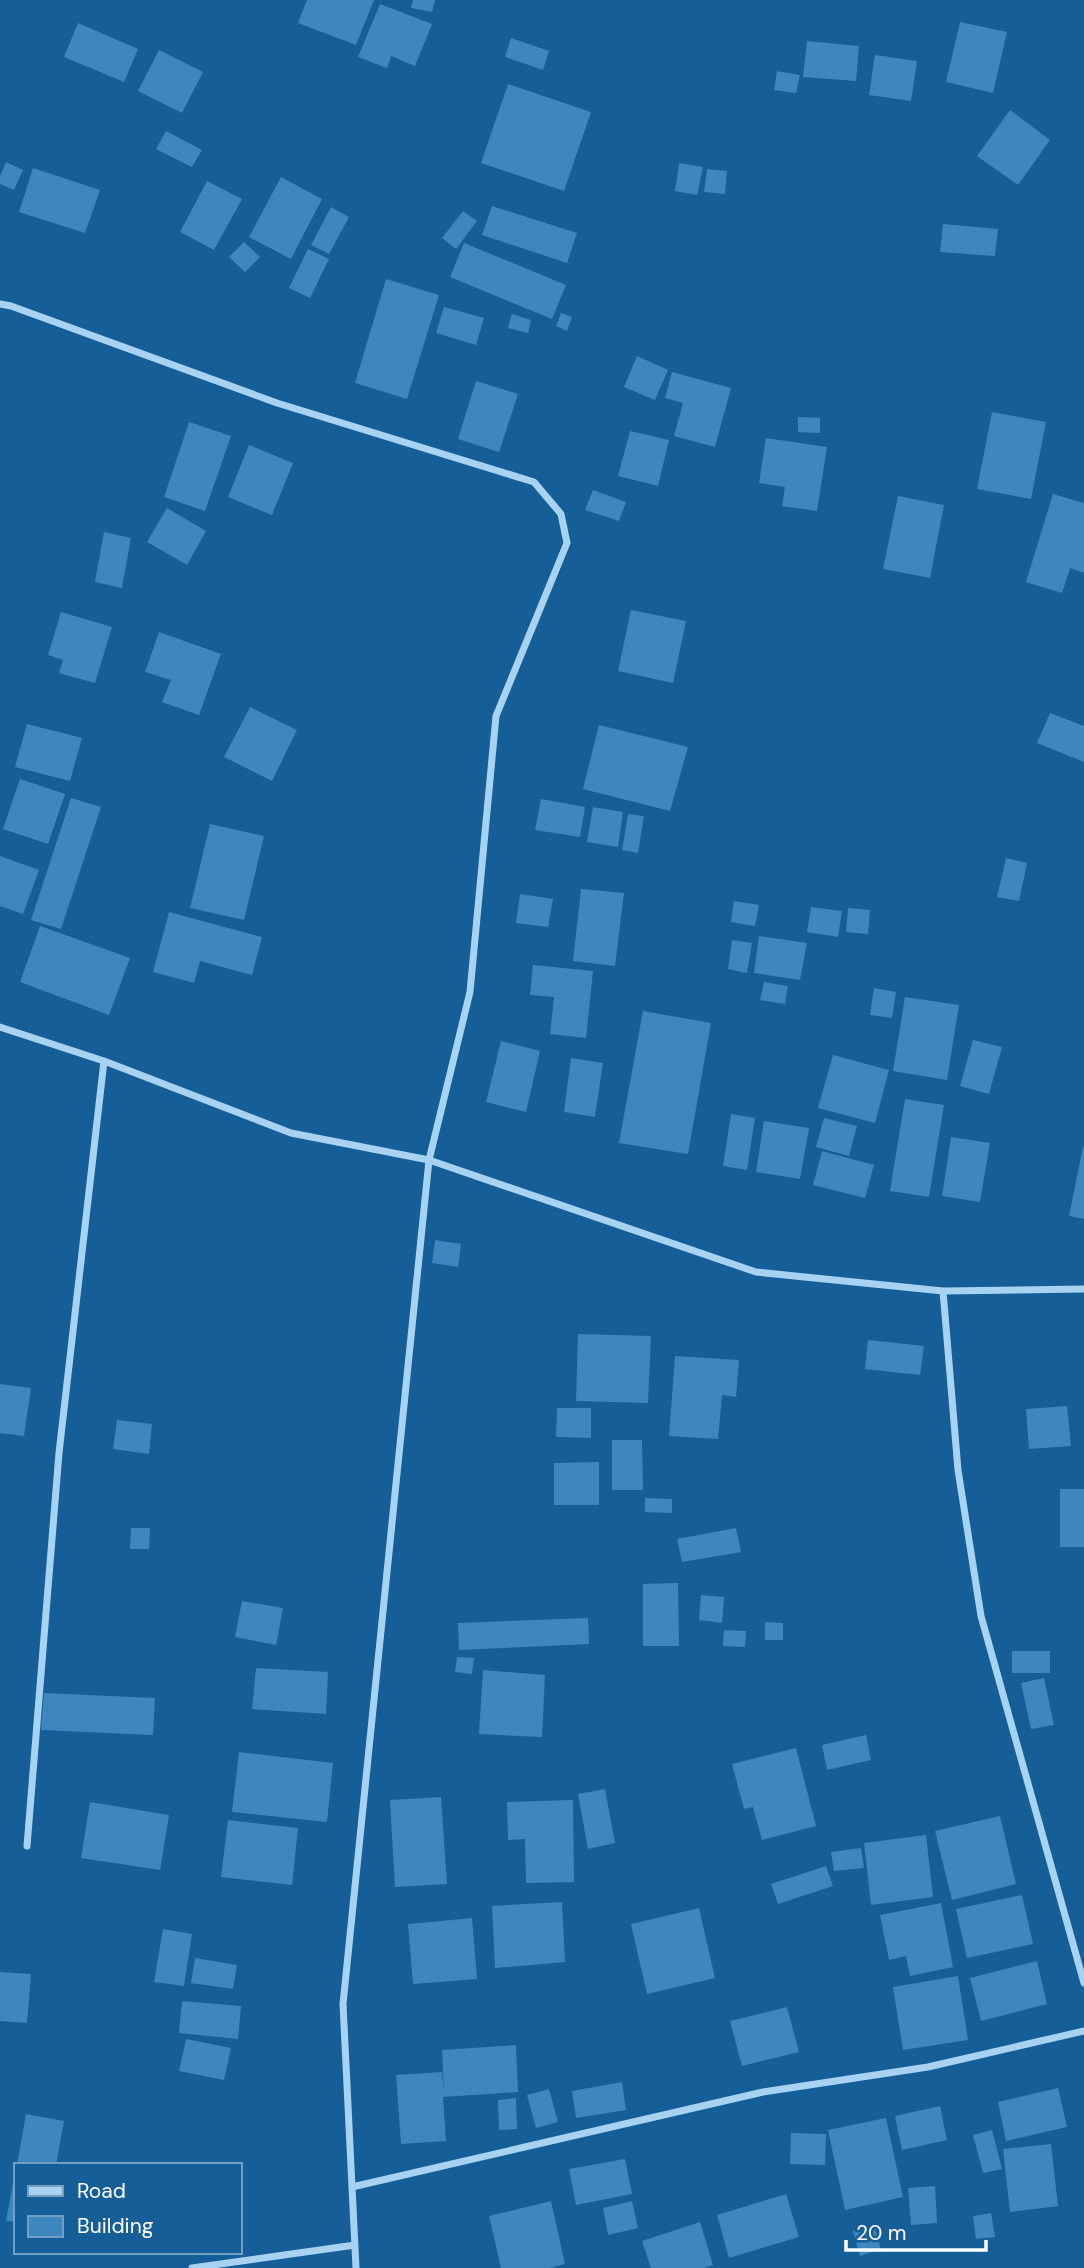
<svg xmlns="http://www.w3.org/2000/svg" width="1084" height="2268" viewBox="0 0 1084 2268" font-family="'DM Sans',sans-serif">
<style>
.building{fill:#3d87be}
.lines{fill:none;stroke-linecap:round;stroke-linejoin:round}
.minor{stroke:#a7d2f2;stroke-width:7}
</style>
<rect width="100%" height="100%" fill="#155e97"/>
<!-- building -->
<path class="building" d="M307 0H374L356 45 298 23Z
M413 0H435L432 12 411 8Z
M380 4 432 24 415 66 391 56 387 68 358 57Z
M960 22 1007 32 993 93 946 82Z
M78 23 138 49 124 82 64 57Z
M511 38 549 51 543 70 505 57Z
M807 41 859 46 856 81 803 77Z
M159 50 203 72 182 113 138 91Z
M875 55 917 61 911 101 869 95Z
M777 71 800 75 796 93 774 90Z
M508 84 591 112 564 191 481 163Z
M1010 110 1050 140 1018 185 977 156Z
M166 131 202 150 192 167 156 149Z
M6 162 23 170 14 190 0 184V176Z
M679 163 703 167 697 195 675 191Z
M33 168 100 190 85 233 19 212Z
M707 169 727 171 725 194 704 192Z
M281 177 322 199 291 259 249 237Z
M207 181 242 199 214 250 180 232Z
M492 206 577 233 567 263 482 235Z
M331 207 349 217 329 254 311 245Z
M463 211 477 221 456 249 442 238Z
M943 224 998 229 995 256 940 252Z
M244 242 260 257 245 272 229 257Z
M464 243 566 285 552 319 450 277Z
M308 249 329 259 310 298 289 288Z
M386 279 439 295 407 399 355 383Z
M444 307 484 318 476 345 436 333Z
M561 313 572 317 567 331 556 326Z
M512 314 531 320 528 333 508 328Z
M637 356 668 370 655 400 624 387Z
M672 372 731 388 715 447 674 436 683 403 665 398Z
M476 381 518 394 499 452 458 439Z
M992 412 1046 422 1031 499 977 489Z
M798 417 820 418V433L798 432Z
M189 422 231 436 205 511 164 497Z
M630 431 669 440 658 486 618 476Z
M766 438 827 447 817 511 782 506 785 487 759 483Z
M249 445 293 463 272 515 228 497Z
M593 490 626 502 619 521 585 510Z
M1053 494 1084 503V573L1070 568 1062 593 1026 582Z
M898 496 944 505 930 578 883 569Z
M167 508 206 531 187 565 147 542Z
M104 532 131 538 122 588 95 582Z
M631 610 686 621 673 683 618 671Z
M61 612 112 627 95 683 59 673 63 660 48 655Z
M159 632 221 654 199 715 162 702 171 680 145 672Z
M250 707 297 730 272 781 224 757Z
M1050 713 1084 726V762L1037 743Z
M27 724 82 738 70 781 15 767Z
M599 725 688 747 670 811 583 789Z
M20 779 65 794 48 844 3 829Z
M71 798 101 807 61 929 31 920Z
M541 799 585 807 580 837 535 830Z
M593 807 623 812 618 847 587 842Z
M628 814 644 816 638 853 622 850Z
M210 824 264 836 244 920 190 908Z
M0 856 39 870 23 914 0 906Z
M1006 858 1027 863 1019 901 997 897Z
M581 889 624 893 615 966 573 961Z
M520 894 553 899 548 927 516 923Z
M734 901 759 905 755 926 731 922Z
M811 907 842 911 838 937 807 932Z
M848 908 870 910 868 934 846 932Z
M169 912 262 937 252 975 200 961 194 983 153 972Z
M40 926 130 958 109 1015 20 982Z
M759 936 807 943 800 980 754 973Z
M732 940 752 943 747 973 728 969Z
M533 965 593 971 586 1038 550 1034 554 997 530 995Z
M764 982 788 986 785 1004 760 1000Z
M874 988 896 992 892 1018 870 1015Z
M905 997 959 1005 947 1080 893 1071Z
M643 1011 711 1023 688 1154 619 1143Z
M973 1040 1002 1047 989 1094 960 1086Z
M501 1041 540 1051 526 1112 486 1102Z
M833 1055 889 1070 875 1123 818 1108Z
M571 1058 603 1063 595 1117 564 1112Z
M905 1099 944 1105 929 1197 890 1191Z
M731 1114 755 1118 747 1170 723 1166Z
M824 1118 857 1126 849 1156 816 1147Z
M764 1121 809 1128 800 1179 756 1172Z
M951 1137 990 1143 980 1202 942 1196Z
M1083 1147H1084V1219L1069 1216Z
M822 1151 874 1165 865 1198 813 1185Z
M435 1240 461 1244 458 1267 432 1263Z
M578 1334 651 1336 648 1403 576 1401Z
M868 1340 924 1346 920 1375 865 1369Z
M675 1356 739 1360 736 1397 722 1395 718 1439 669 1436Z
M0 1384 31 1388 24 1436 0 1433Z
M1067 1406 1071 1446 1029 1449 1026 1409Z
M557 1408H591V1438L556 1437Z
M117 1420 152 1424 149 1454 113 1449Z
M612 1440H642L643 1490H612Z
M599 1462V1505H554V1463Z
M1060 1489H1084V1547H1060Z
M645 1498 672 1499V1513L645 1512Z
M131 1528H150L149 1549H130Z
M736 1528 741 1552 682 1562 677 1539Z
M678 1583 679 1646H643V1584Z
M701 1595 724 1597 722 1623 699 1620Z
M242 1601 283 1608 276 1645 235 1637Z
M588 1618 589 1644 459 1650 458 1623Z
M765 1622 783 1623V1640H765Z
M724 1630 746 1631 745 1647 723 1646Z
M1012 1651H1050V1673H1012Z
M457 1657 474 1658 472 1674 455 1672Z
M256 1668 328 1672 326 1714 252 1709Z
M483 1670 545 1675 542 1737 479 1734Z
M1044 1678 1054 1725 1031 1729 1021 1683Z
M44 1693 155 1698 153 1735 41 1730Z
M866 1735 871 1760 827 1770 822 1745Z
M796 1748 816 1826 762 1840 753 1807 744 1809 732 1764Z
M239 1752 333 1763 327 1822 232 1812Z
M605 1789 615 1843 588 1849 578 1794Z
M441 1797 447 1884 395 1887 390 1800Z
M573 1800 574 1882 526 1883 525 1839 508 1840 507 1802Z
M90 1802 169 1815 160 1870 81 1858Z
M1000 1816 1016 1884 952 1900 935 1831Z
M228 1820 298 1828 292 1885 221 1877Z
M926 1835 933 1897 871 1905 864 1843Z
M861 1848 864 1868 834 1871 831 1852Z
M826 1866 833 1886 778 1904 771 1884Z
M1022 1895 1033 1944 967 1958 956 1909Z
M562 1902 565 1962 495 1968 492 1906Z
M941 1903 953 1967 910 1976 906 1956 889 1960 880 1915Z
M699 1908 715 1978 647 1994 631 1924Z
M472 1918 477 1979 413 1984 408 1924Z
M163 1929 192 1934 184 1986 154 1982Z
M195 1958 237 1965 233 1989 191 1983Z
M1037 1961 1047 2004 981 2021 970 1978Z
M0 1972 31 1974 27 2023 0 2021Z
M958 1976 968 2040 903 2050 893 1987Z
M182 2001 241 2006 238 2039 179 2033Z
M787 2007 799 2052 742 2066 730 2021Z
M186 2039 231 2048 224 2080 179 2071Z
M516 2045 518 2092 443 2097 446 2141 401 2144 396 2075 442 2072 444 2092 442 2050Z
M622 2082 626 2110 576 2118 572 2091Z
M1058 2088 1067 2127 1006 2141 998 2102Z
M549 2089 558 2122 536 2128 527 2095Z
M516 2098 517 2129 499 2130 498 2100Z
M940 2106 947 2140 902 2150 895 2116Z
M26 2114 64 2121 56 2165H17Z
M886 2118 903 2197 845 2210 828 2130Z
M992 2130 1002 2169 983 2173 973 2135Z
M791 2133 826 2134 825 2165 790 2164Z
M1051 2144 1058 2206 1010 2212 1003 2149Z
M625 2159 632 2194 576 2205 569 2169Z
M14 2178H16V2222L6 2221Z
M935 2186 937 2223 911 2225 908 2188Z
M786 2194 799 2237 729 2258 717 2215Z
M551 2201 565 2264 550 2268H501L489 2216Z
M632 2201 638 2228 608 2235 603 2208Z
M991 2213 995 2237 976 2239 973 2216Z
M700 2222 713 2265 704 2268H651L642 2241Z
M874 2225 881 2249 860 2256 853 2231Z"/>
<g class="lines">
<!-- minor -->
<path class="minor" d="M0 304 11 306 277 403 534 482 561 514 567 543 496 716 470 992 429 1160 343 2004 356 2268
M0 1027 104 1061 291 1133 429 1160 756 1272 943 1291 1084 1289
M943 1291 958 1470 981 1616 1084 1983
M27 1846 59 1453 104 1061
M352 2187 763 2092 928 2067 1084 2031
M192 2268 355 2245"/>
</g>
<!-- legend -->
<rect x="14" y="2163" width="228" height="91" fill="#155e97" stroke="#739ec1" stroke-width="2"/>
<rect x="28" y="2186" width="35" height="10" fill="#a7d2f2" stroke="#739ec1" stroke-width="2"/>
<text x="77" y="2198" font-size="21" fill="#ffffff">Road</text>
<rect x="28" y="2216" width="35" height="21" fill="#3d87be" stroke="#739ec1" stroke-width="2"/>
<text x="77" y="2233" font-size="21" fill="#ffffff">Building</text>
<!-- scale -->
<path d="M846 2240v10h140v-10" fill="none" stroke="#ffffff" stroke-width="3.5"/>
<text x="856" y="2240" font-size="21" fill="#ffffff" stroke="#155e97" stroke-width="5" paint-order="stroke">20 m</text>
</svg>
